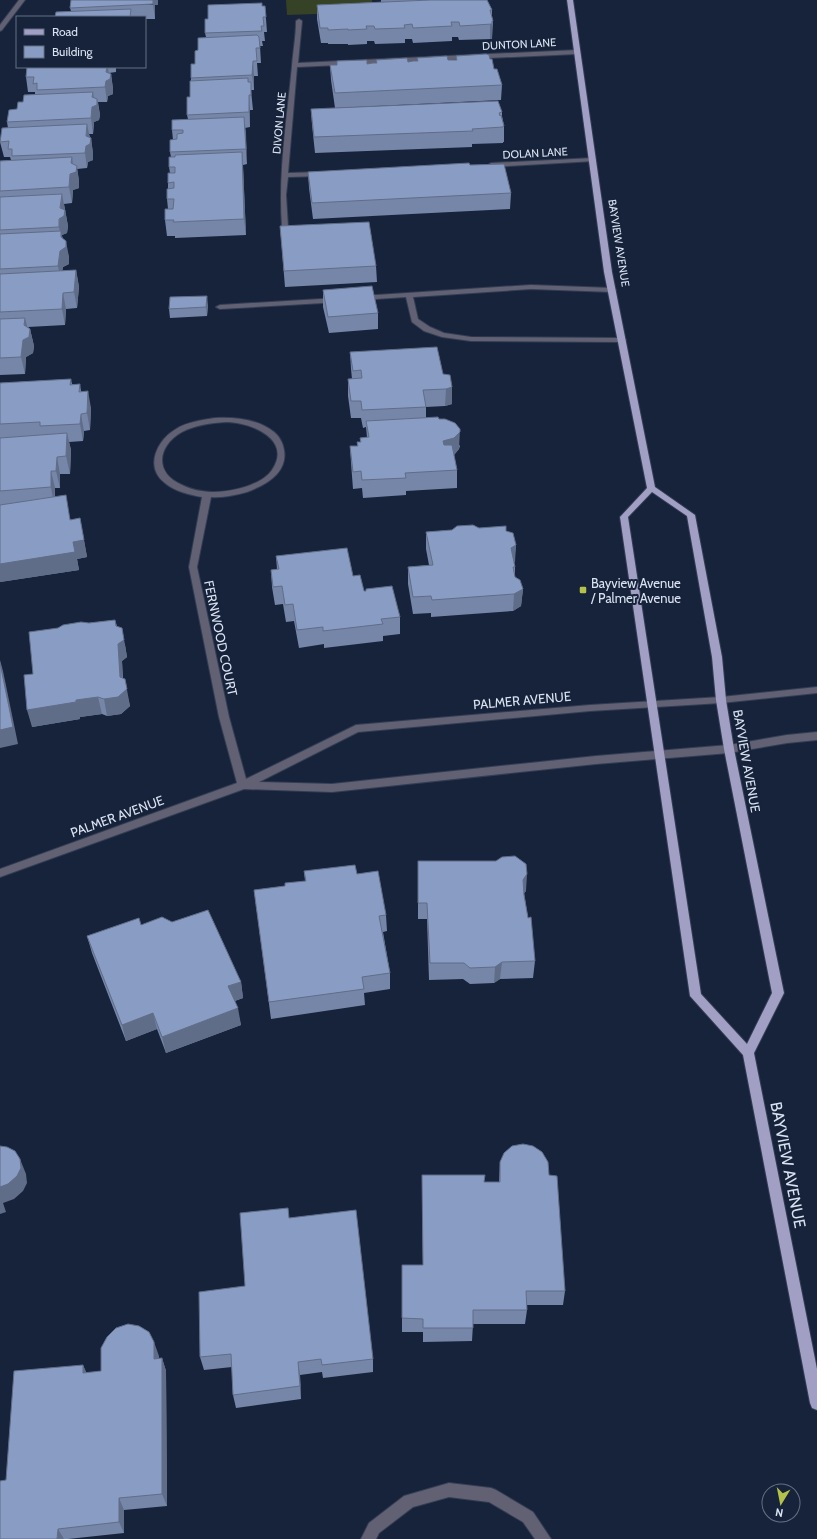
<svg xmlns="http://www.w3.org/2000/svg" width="817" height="1539" viewBox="0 0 817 1539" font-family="Cabin,sans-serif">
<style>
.green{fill:#354226}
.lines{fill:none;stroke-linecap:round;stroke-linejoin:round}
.minor-casing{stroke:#323e54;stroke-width:2}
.major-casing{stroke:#323e54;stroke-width:2}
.minor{fill:#626173;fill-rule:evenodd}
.major{fill:#a29fc4;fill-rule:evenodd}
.wall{fill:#7686a8}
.shaded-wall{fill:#606d88}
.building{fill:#899cc3;stroke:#606d88}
.poi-dot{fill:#b5c24a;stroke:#17233a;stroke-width:1.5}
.labels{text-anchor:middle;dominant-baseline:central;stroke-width:4;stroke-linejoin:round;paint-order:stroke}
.far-street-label{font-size:11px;fill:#dae3f3;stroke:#17233a}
.poi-label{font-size:13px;fill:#dae3f3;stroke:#17233a;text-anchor:start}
.street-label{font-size:13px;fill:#dae3f3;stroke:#17233a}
.near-street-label{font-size:16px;fill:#dae3f3;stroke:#17233a}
</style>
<rect width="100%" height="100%" fill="#17233a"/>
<!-- green -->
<path class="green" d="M286 0H372L374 12 287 15Z"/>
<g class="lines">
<!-- minor casing -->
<g class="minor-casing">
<path id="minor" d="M19 0H25L2 30 0 31V25Z
M299 19 302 21 298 63 577 50 580 52 577 54 297 67 288 173 321 172 324 174 321 176 288 177 286 195 288 227 285 229 282 227C278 173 287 119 292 66 293 52 296 36 296 21Z
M593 158 596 160 595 161 491 167 488 165 491 163Z
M531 285 612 288 616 290 612 292 531 289 413 297 418 319 430 327 444 333 471 337 622 338 626 340 622 342 471 341 442 337 424 331 412 322 406 297 361 300 357 298 361 296Z
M337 298 341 300 340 302 220 309 216 307 220 305Z
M215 418C234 417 258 419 274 432 279 436 283 443 284 450 288 473 266 485 247 492 236 495 223 498 211 497L197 567 229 717 246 779 356 725 590 705 721 697 817 687V693L721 703 590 711 358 732 259 782 332 784 596 756 729 745 787 735 817 732V740L787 743 729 753 596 764 332 792 244 789 0 877V869L237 783 219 717 189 567 202 497C190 495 174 491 165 483 144 467 157 440 176 429 187 422 202 420 215 418ZM226 422C250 422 293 439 272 470 262 485 232 492 214 492 203 492 192 490 182 485 154 473 157 446 182 432 195 425 211 423 226 422Z
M449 1483 491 1488 496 1490 533 1512 551 1539H535L523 1522 489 1502 449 1497 413 1507 379 1533 376 1539H361L369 1523 404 1496Z"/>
</g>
<!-- major casing -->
<g class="major-casing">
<path id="major" d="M567 0H573L612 272 655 487 695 515 722 657 726 700 734 749 784 993 754 1053 817 1369V1410L812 1408 810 1403 743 1055 690 996 620 517 647 488 604 272ZM652 492 687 516 712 657 716 700 724 749 772 993 747 1044 701 994 628 517Z"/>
</g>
<!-- minor -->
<use href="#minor" class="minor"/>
<!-- major -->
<use href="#major" class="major"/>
</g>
<!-- wall -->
<path class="wall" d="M71 0 158 5H155V19H145V17H55L71 11 70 8Z
M381 0H487L492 10V17L493 21 492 39 459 40 458 37H452V41L413 43 412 39H405V43L375 44 374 41H367V44L348 45V44H328V43H321L317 19V5L381 2Z
M262 6H265L267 32H264L265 41H262L263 46H260L261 63H257L258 76H254V90H251L253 110H250V127L245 128 247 164 243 165 246 235 175 238V236H167L165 220 168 209 167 199 168 189V183L170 173 169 167 171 157 170 152 173 140 172 130 188 119 187 115 190 97 191 78 195 64 198 50 206 37 205 33 208 19Z
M456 56 494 69 502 85 501 100 335 108 331 80 330 65H337V61L367 64 376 63V60L408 62 417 61V58L448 60H456Z
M27 67H116V72L109 73 111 74 113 89V94L108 96 107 102H98L100 115 99 120 94 122 93 134H89L90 137 91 138 93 154V160L88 162 87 168 77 169 79 181V188L73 190 72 203 64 204 68 226 67 233 62 235V236L69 257V264L63 267 62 271 76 270 79 287 77 308 66 309 65 325 28 327 30 329 34 346 33 353 26 357 25 374 0 375V161L11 160 10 157H4L0 142 8 128 7 122 23 102 35 94V92H28L26 77Z
M311 109 502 112V116L504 126V142H503V143L472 144V147L315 153 312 125Z
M470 165 511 193 510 209 313 219 309 188 308 172Z
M280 226 376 266 377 282 285 287Z
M323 290 378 313V329L329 333 323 307Z
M208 305 207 316 170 318 169 309Z
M350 352 443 374 452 387V404L445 406 426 407V418L439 419 460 446 459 449 454 455 457 470V488L406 491V495L363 498 362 488 353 489 351 463 350 446H357V442H360V438L367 437 366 427 363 428 361 418H351L348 396V379H352L351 369Z
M71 379 72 384H80L81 391 91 408 90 430 84 431 83 441 69 442 71 450 70 474H60V488H55V497L71 520 80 518 87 557 77 559 79 570 0 582V383Z
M479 528 506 531 516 545 514 563 515 567V577L523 589 521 606 513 611 431 617V613L413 614 408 584V567L429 565 426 549V532Z
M276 556 353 576 364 591 400 617V634L383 636V641L324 648V644L299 648 294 621 286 622 283 604 275 605 272 587 271 570 277 569Z
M115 620 117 626 125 645 127 657 122 661 123 678 130 706 121 714 107 716 102 714 80 717V719L32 727 33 674 89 623Z
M418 861 526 891 524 893 535 961 533 978 500 979 494 983 470 984 463 979 429 980 427 919H418Z
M304 871 357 874 386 915 387 931 383 932 390 973V989L364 993 365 1005 271 1019 254 890 285 886 305 881Z
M141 925 241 982 243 998 235 1001 241 1025 166 1053 157 1029 126 1041 92 953 87 936Z
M500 1162 549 1175 565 1291 563 1305H527V1310L525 1324H473L472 1341 423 1342V1332H402V1265H423L422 1175 484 1182H499Z
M289 1218 373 1359V1372L323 1378 322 1372 300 1375 301 1399 236 1408 233 1395 232 1367 204 1370 200 1357 245 1286Z
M159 1356V1358H162L166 1371 167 1506 124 1510V1533L68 1539H0L6 1480 83 1365 86 1373 101 1371Z"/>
<!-- shaded-wall -->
<path class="shaded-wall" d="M147 0H158V5H155V19L153 4Z
M490 24H492V39H490Z
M253 61 254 76V90L252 75Z
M107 67H108L109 76 111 74 113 89V94L108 96 107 102 105 87Z
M93 92 95 106 97 99 100 115 99 120 94 122 93 134 91 118Z
M249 95 250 110V127L249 112Z
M244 117 246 132 247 164 246 149Z
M87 124 90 139 91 138 93 154V160L88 162 87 168 85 153Z
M242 152 243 168 246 235 244 219Z
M72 157 74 173 77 166 79 181V188L73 190 72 203 69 187Z
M62 194 68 226 67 233 62 235V236L64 247 66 241 69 257V264L63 267 61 283 58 266 60 251 63 249 59 227Z
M76 270 79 287 77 308 74 292Z
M63 293 66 309 65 325 62 309Z
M207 296 208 305 207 316 206 307Z
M25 318 29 334 30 329 34 346 33 353 26 357 25 374 21 357Z
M452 387V404L445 406 446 389Z
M88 391 91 408 90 430 87 413Z
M81 414 84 431 83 441 80 424Z
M460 429 459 449 454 455 443 458V441Z
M67 433 71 450 70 474 66 456Z
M57 457 60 474V488L56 471Z
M51 471 55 488 54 505 51 487Z
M80 518 87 557 77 559 79 570 0 582V564L73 542Z
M516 545 515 562 510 565 511 548Z
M523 589 521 606 513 611 514 594Z
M115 620 119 637 122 628 125 645 127 657 122 661 123 692 125 679 130 706 121 714 107 716 104 699 120 677Z
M0 660 3 671 18 744 0 748Z
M98 697 102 714 80 717V719L32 727 27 710 76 700Z
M527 874 526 891 521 897 523 880Z
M502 962 500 979 494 983 495 967Z
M241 982 243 998 231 1002 228 986Z
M238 1008 241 1025 166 1053 162 1037Z
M153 1013 157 1029 126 1041 122 1025Z
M20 1159 26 1174 27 1183 23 1191 14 1199 3 1203 6 1212 0 1214V1187Z
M154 1342 159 1356 158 1372 154 1359Z
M162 1358 166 1371 167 1506 162 1494Z
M298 1362 300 1375 301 1399 300 1386Z
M83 1365 89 1378 83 1373Z
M119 1498 124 1510V1533L119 1522Z
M58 1529 64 1539H57Z"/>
<!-- building -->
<path class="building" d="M71 0H153V4L70 8Z
M430 0H487L492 10H490L493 21H492V24L460 26 459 22H451L452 26 413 28 412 24 404 25 405 28 375 29 374 26H366L367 29 348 30V29L328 30V28H320L317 5Z
M262 3V6H265L266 17H263L264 26H261L262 31 205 33V19H208V5Z
M131 9 130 17H55L56 12Z
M257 35 259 37 260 48H256L257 61H253L252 75 191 78V64H195V51L198 50V38Z
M486 54 489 55 490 59H492L494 69H497L502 85 335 93 330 65H337V61L367 60V64L373 63H377L376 60 407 58 408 62 413 61H418L417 58 447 56 448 60H457L456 56Z
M27 67H107L106 72 111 74 110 79 106 81 105 87 37 90V83L33 84 34 77H26Z
M248 78V82H251V95H249V112L187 115V97H190V81Z
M93 92 92 97 97 99V105L92 107 91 118 7 122 9 110 17 109 18 102H23L24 95Z
M498 101 502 112 499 113 500 116 501 115 504 126H503V127L472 129 473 131 314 137 311 109Z
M244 117 246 149 170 152V140L177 139V134L183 133V130H172V120Z
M87 124 86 136 91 138 90 144 86 146 85 153 12 156V149H8L9 141 0 142 2 128Z
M242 152 244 219 173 222 174 220H165V209H173L174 199H167V189L174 188V182L168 183V173H175V167H169V157H175V155Z
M72 157 71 163 77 166 76 172 70 174 69 187 0 191V161Z
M469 163 470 165 504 164 511 193 312 203 308 172Z
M62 194 60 208 65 210 64 216 59 219V227L0 230V197Z
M369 222 376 266 284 271 280 226Z
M61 231V237L66 241V247L60 251 58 266 0 269V234Z
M76 270 74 292 63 293 62 309 0 312V274Z
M372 286 378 313 328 317 323 290Z
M207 296 206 307 169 309 170 297Z
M25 318 24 325 30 329 29 337 23 340 21 357 0 358V319Z
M437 347 443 374 450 375 452 387 446 389 423 390 426 407 362 410 361 401H351L348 379 362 378 361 370 353 371 350 352Z
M71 379 70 385 80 384 79 392 88 391 87 413 81 414 80 424 40 426V422L0 424V383Z
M438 417 439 419H445L455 423 460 429V432L454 438 443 441 444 445H452L457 470 405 473 406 478 362 480 361 471 353 472 350 446H358L357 442H361L360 438 369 437 366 421Z
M67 433 66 456 57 457 56 471H51V487L0 491V438Z
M66 495 70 520 80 518 84 540 73 542 75 552 0 564V505Z
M473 525 479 528 506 526V531L513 533 516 545 511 548 515 567H513L515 577 520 580 523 589 514 594 432 600 431 596 413 597 408 567 433 565 426 532 452 530 457 526Z
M347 548 353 576 360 575 364 591H366V589L392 586 400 617 381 619 383 624 323 631V627L297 630 293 604 285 605 282 586 273 587 271 570 279 569 276 556Z
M115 620 116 626 122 628 124 640 118 644 120 677 125 679 127 689 118 697 104 699 98 697 76 700V702L27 710 24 675 33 674 29 632 58 628 63 625 81 622 89 623Z
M0 663 13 727 0 730Z
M515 856 526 864 527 874 523 880 524 895 528 918 531 917 535 961 502 962 495 967 470 968 464 963H430L427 903H418V861H496L502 857Z
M355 865 357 874 378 871 386 915 379 916 390 973 362 977 364 989 269 1002 254 890 285 886V883L306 881 304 871Z
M208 910 241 982 228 986 238 1008 162 1037 153 1013 122 1025 87 936 139 918 141 925 162 917 172 922Z
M523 1144 533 1146 542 1152 548 1162 549 1175 557 1176 565 1291H526L527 1310H473V1328H423V1319L402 1318V1265H423L422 1175H485L484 1182H500V1162L504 1153 512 1146Z
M0 1146 7 1147 15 1151 20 1159 21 1168 17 1176 8 1184 0 1187Z
M288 1208 289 1218 356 1210 373 1359 322 1365 321 1359 298 1362 300 1386 233 1395 231 1354 200 1357 199 1292 245 1286 240 1213Z
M128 1324 139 1326 149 1332 154 1342V1359L162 1358V1494L119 1498V1522L58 1529 57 1539H0V1481L6 1480 14 1371 83 1365V1373L101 1371V1348L107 1337 116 1328Z"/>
<!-- markers -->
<rect class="poi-dot" x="579" y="586" width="8" height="8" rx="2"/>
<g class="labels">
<!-- far-street labels -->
<g class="far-street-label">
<text transform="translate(519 44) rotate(-3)">DUNTON LANE</text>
<text transform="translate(279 123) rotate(-85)">DIVON LANE</text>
<text transform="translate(535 153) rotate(-3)">DOLAN LANE</text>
<text transform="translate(619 243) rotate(81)">BAYVIEW AVENUE</text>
</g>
<!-- poi labels -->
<g class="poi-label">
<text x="591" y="583">Bayview Avenue<tspan x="591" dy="15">/ Palmer Avenue</tspan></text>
</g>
<!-- street labels -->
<g class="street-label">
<text transform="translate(221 638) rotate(78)">FERNWOOD COURT</text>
<text transform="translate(522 700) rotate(-5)">PALMER AVENUE</text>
<text transform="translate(747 761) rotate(80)">BAYVIEW AVENUE</text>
<text transform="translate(117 816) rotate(-20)">PALMER AVENUE</text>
</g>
<!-- near-street labels -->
<g class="near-street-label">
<text transform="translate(788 1165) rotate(79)">BAYVIEW AVENUE</text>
</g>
</g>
<!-- legend -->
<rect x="16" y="16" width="130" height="52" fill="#17233a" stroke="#657084"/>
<rect x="24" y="29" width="20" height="6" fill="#a29fc4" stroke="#657084"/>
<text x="52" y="36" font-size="12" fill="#dae3f3">Road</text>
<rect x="24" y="46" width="20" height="12" fill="#899cc3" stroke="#657084"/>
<text x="52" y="56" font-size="12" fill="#dae3f3">Building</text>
<!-- north arrow -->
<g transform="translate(781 1503) rotate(190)"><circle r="19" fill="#17233a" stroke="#657084"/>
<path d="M0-3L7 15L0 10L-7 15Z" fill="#b5c24a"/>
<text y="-6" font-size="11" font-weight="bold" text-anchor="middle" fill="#dae3f3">N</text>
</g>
</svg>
